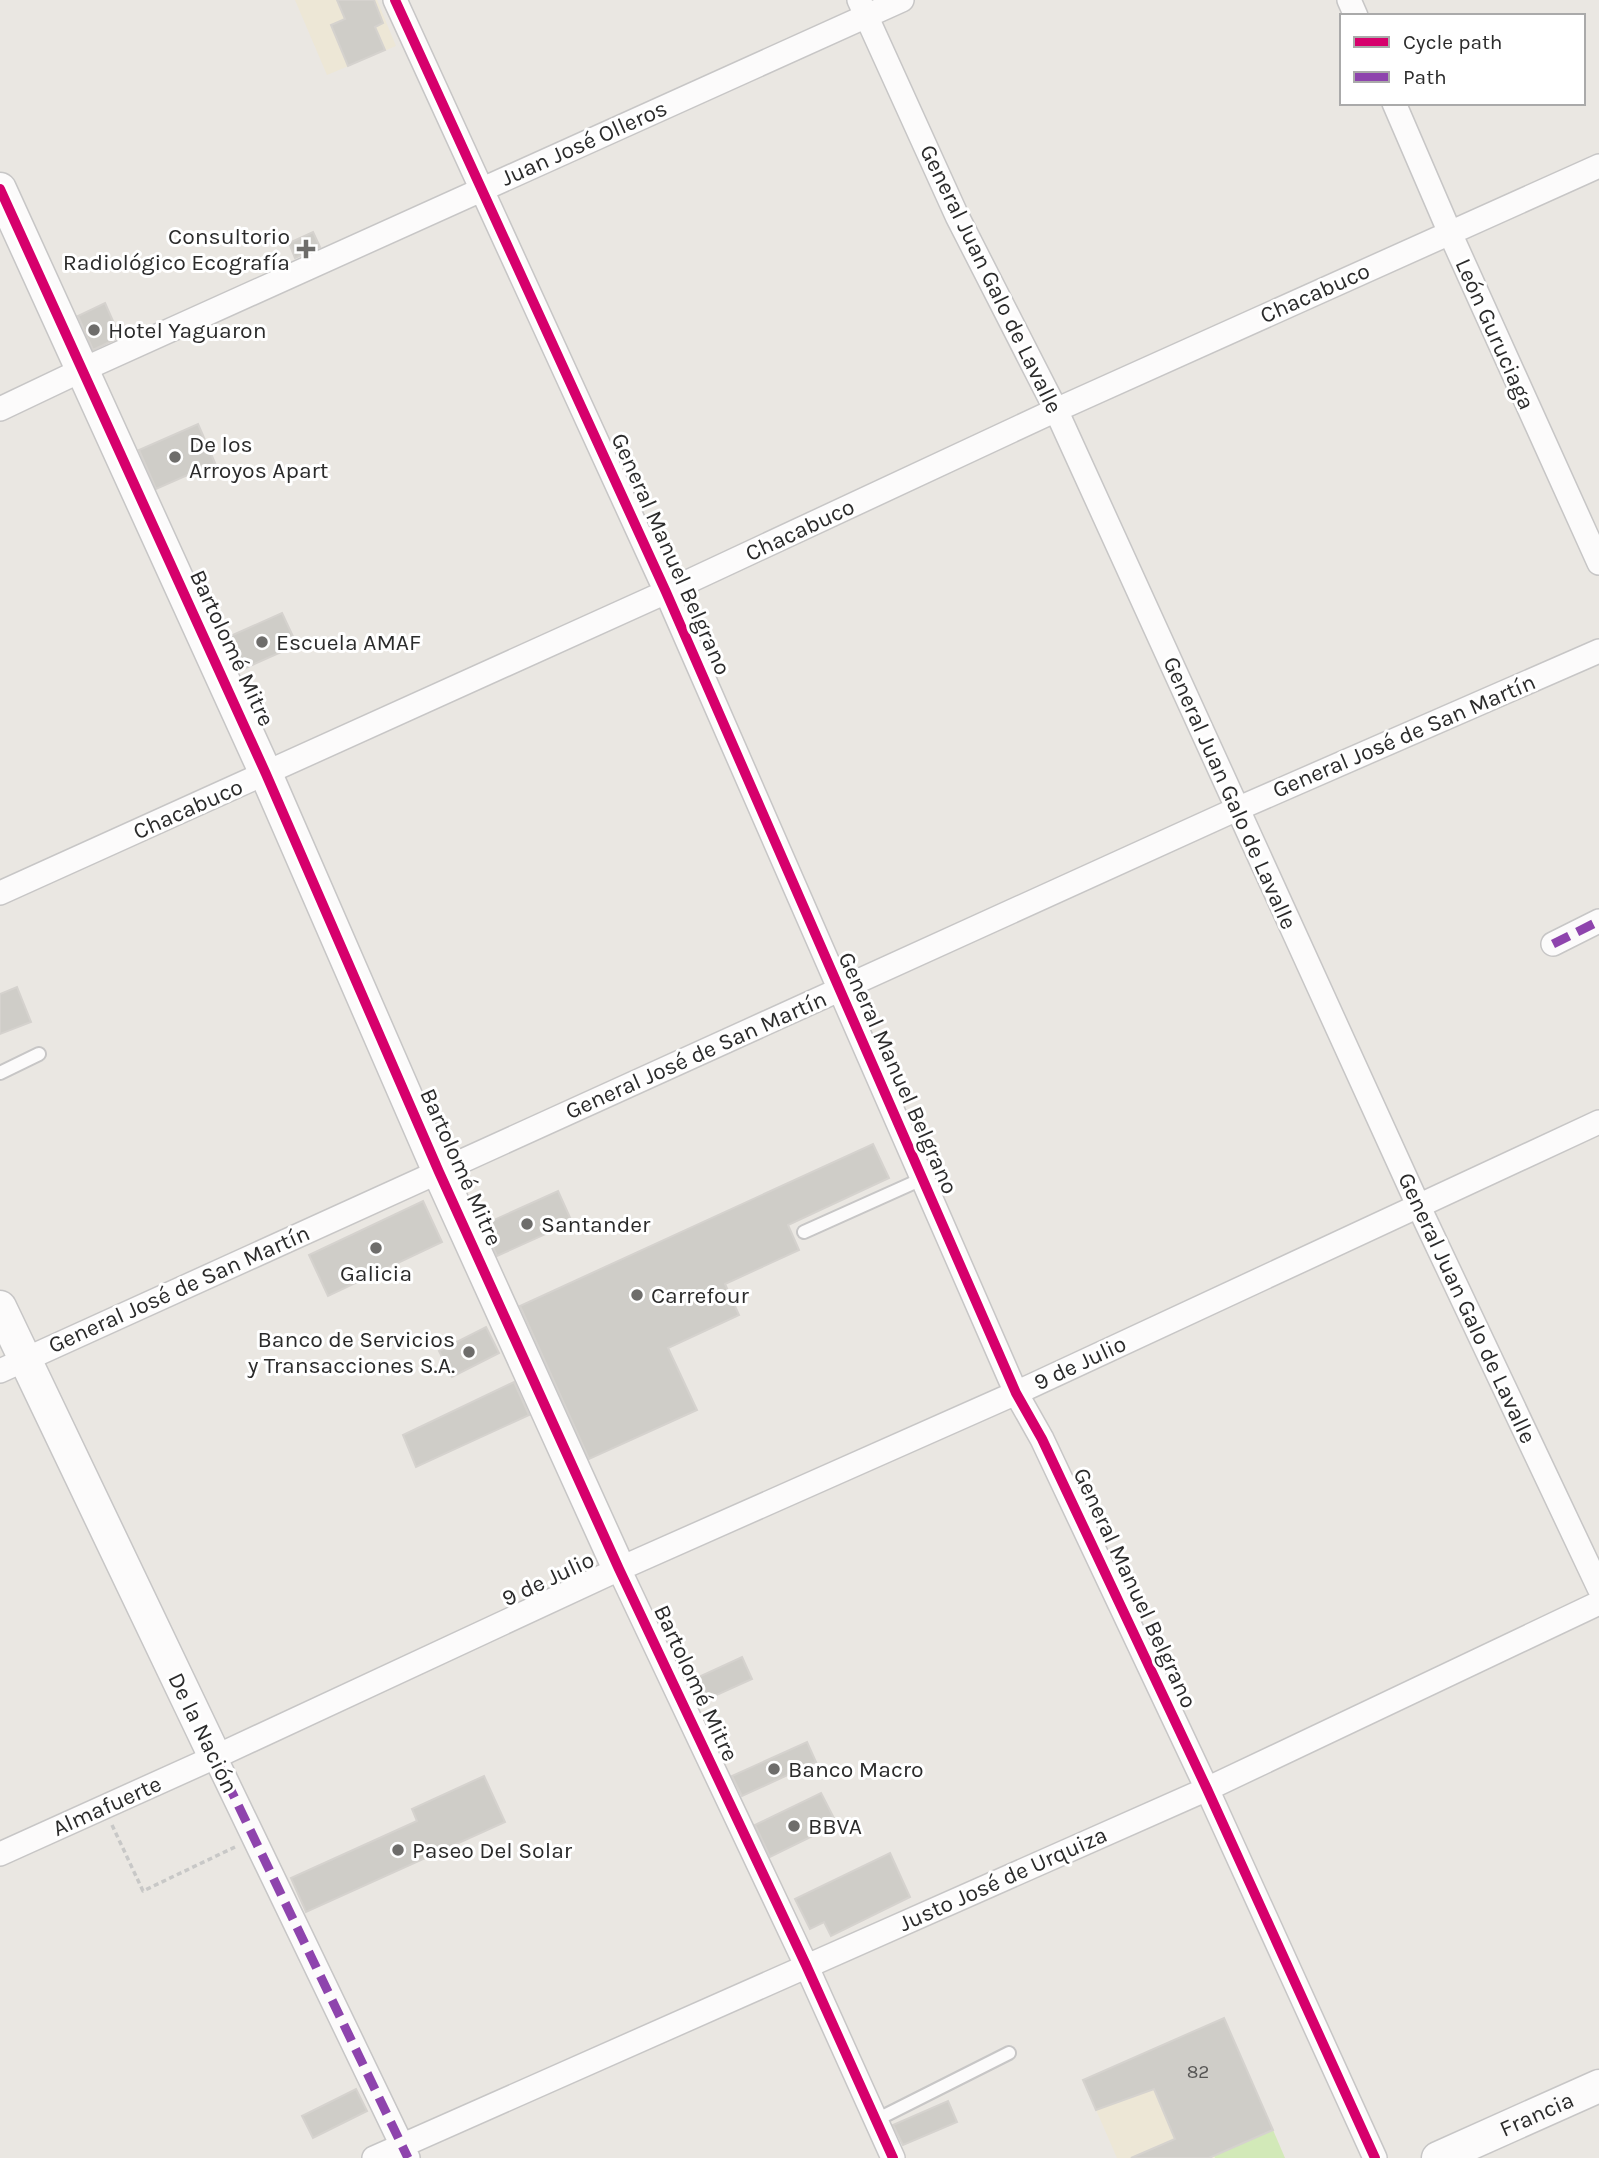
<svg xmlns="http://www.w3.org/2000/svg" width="1599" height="2158" viewBox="0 0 1599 2158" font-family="Karla,sans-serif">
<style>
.education{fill:#ede7d6}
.pitch{fill:#d2e9b8}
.building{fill:#cfcdc8;stroke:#d5d2ce;stroke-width:2}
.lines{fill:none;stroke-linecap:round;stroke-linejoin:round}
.lane-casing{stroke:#c7c6c6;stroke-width:16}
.street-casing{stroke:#c7c6c6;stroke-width:26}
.secondary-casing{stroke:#c7c6c6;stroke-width:35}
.path{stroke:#c8c8c7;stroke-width:3.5;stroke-dasharray:5 3.5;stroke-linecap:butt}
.lane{stroke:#fcfbfb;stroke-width:12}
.street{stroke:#fcfbfb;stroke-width:23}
.secondary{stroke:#fcfbfb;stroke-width:32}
.quiet{stroke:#8e44ad;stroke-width:9;stroke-dasharray:18 9;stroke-linecap:butt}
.cycleway-casing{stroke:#fff;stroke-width:15}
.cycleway{stroke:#d6006c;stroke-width:10}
.poi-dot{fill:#6e6d6b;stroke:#fff;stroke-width:2.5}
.labels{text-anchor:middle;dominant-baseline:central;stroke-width:6;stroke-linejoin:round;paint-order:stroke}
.number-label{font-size:19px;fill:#565554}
.street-label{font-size:23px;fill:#2b2b2b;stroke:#fff}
.poi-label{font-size:23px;fill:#2b2b2b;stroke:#fff;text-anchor:start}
</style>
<rect width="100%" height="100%" fill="#eae7e2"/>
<!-- education -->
<path class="education" d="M295 0H377L396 46 327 75Z
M1224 2018 1285 2158H1117L1083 2080Z"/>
<!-- pitch -->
<path class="pitch" d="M1273 2130 1285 2158H1215L1214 2156Z"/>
<!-- building -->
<path class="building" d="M337 0H374L383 23 375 27 385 50 348 66 331 25 345 19Z
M313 232 320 247 295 258 289 243Z
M105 303 120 337 93 350 78 316Z
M198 424 215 463 156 489 139 450Z
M282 613 297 645 241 670 226 638Z
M17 987 31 1022 0 1034V994Z
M873 1144 889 1178 788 1225 799 1250 725 1284 739 1315 668 1348 697 1410 589 1459 520 1306Z
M558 1191 572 1222 497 1256 483 1225Z
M423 1201 442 1242 328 1296 309 1255Z
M486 1327 499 1353 452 1377 439 1351Z
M514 1382 529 1415 416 1467 403 1435Z
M742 1657 752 1679 699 1703 690 1681Z
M807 1742 816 1762 742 1796 732 1776Z
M484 1776 505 1822 306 1912 291 1878 417 1821 412 1809Z
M821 1793 837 1824 770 1857 755 1825Z
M890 1853 910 1897 831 1936 824 1922 810 1929 795 1899Z
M1224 2018 1273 2130 1209 2158H1131L1175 2139 1154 2089 1096 2110 1083 2080Z
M356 2089 367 2111 313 2138 302 2116Z
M948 2101 957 2122 903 2145 893 2125Z"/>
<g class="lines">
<!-- lane casing -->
<g class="lane-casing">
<path id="lane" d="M0 1073 39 1054
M804 1232 922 1179
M876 2120 1009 2053"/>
</g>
<!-- street casing -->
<g class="street-casing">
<path id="street" d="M395 0 666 592 1016 1393 1042 1439 1207 1789 1375 2158
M859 0 957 216 1056 410 1418 1205 1599 1588
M1349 0 1356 16
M1394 103 1450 233 1599 563
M0 409 82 370 902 0
M0 893 666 592 1056 410 1599 166
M1553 944 1599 921
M0 1371 1237 809 1599 651
M619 1569 806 1965 893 2158
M215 1757 408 2158
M0 1854 215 1757 619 1569 1016 1393 1599 1122
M374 2158 1207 1789 1599 1603"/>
</g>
<!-- secondary casing -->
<g class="secondary-casing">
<g id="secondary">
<path d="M0 189 266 774 439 1172 619 1569"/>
<path d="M0 1307 215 1757"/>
<path id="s1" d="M1438 2158 1599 2086"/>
</g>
</g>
<!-- path -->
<path class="path" d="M112 1825 143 1891 235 1847"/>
<!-- lane -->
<use href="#lane" class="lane"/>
<!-- street -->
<use href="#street" class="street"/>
<!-- secondary -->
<use href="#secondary" class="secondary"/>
<!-- quiet -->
<path class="quiet" d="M1553 944 1599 921
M215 1757 408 2158"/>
<!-- cycleway casing -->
<g class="cycleway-casing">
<path id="cycleway" d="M395 0 666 592 1016 1393 1042 1439 1207 1789 1375 2158
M0 189 266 774 439 1172 619 1569 806 1965 893 2158"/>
</g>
<!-- cycleway -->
<use href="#cycleway" class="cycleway"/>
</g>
<!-- markers -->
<g class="poi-dot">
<path d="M302.5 238.5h7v7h7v7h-7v7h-7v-7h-7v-7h7z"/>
<circle cx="94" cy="330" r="7"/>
<circle cx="175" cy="457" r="7"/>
<circle cx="262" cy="642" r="7"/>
<circle cx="527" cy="1224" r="7"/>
<circle cx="376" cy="1248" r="7"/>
<circle cx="637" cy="1295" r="7"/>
<circle cx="469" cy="1352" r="7"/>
<circle cx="774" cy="1769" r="7"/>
<circle cx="794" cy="1826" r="7"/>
<circle cx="398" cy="1850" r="7"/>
</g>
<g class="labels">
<!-- number labels -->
<g class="number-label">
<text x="1198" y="2072">82</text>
</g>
<!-- street labels -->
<g class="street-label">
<text transform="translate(584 143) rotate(-24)">Juan José Olleros</text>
<text transform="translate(991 279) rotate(64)">General Juan Galo de Lavalle</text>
<text transform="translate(1315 293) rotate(-24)">Chacabuco</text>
<text transform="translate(1495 334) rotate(66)">León Guruciaga</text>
<text transform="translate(800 530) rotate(-25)">Chacabuco</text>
<text transform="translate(671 554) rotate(66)">General Manuel Belgrano</text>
<text transform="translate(232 648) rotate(65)">Bartolomé Mitre</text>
<text transform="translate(1404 736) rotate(-23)">General José de San Martín</text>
<text transform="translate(1230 793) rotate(66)">General Juan Galo de Lavalle</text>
<text transform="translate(188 809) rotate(-24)">Chacabuco</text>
<text transform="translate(696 1055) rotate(-24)">General José de San Martín</text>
<text transform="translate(898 1073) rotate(66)">General Manuel Belgrano</text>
<text transform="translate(461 1167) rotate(66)">Bartolomé Mitre</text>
<text transform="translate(179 1289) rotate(-24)">General José de San Martín</text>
<text transform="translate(1467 1308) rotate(65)">General Juan Galo de Lavalle</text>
<text transform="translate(1080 1363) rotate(-25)">9 de Julio</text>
<text transform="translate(548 1579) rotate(-25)">9 de Julio</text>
<text transform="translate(1135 1588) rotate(65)">General Manuel Belgrano</text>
<text transform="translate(696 1683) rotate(65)">Bartolomé Mitre</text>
<text transform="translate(203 1733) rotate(64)">De la Nación</text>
<text transform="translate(107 1806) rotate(-24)">Almafuerte</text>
<text transform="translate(1003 1879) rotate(-24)">Justo José de Urquiza</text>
<text stroke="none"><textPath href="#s1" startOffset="108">Francia</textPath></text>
</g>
<!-- poi labels -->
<g class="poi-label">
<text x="290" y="236" text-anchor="end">Consultorio<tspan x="290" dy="26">Radiológico Ecografía</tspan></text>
<text x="108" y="330">Hotel Yaguaron</text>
<text x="189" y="444">De los<tspan x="189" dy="26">Arroyos Apart</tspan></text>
<text x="276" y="642">Escuela AMAF</text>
<text x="541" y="1224">Santander</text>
<text x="376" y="1273" text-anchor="middle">Galicia</text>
<text x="651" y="1295">Carrefour</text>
<text x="455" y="1339" text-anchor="end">Banco de Servicios<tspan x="455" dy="26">y Transacciones S.A.</tspan></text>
<text x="788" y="1769">Banco Macro</text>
<text x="808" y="1826">BBVA</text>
<text x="412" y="1850">Paseo Del Solar</text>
</g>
</g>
<!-- legend -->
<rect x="1340" y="14" width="245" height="91" fill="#ffffff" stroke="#aaaaaa" stroke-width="2"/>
<rect x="1354" y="37" width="35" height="10" fill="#d6006c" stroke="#aaaaaa" stroke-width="2"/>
<text x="1403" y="49" font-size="21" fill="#2b2b2b">Cycle path</text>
<rect x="1354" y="72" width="35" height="10" fill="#8e44ad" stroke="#aaaaaa" stroke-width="2"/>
<text x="1403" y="84" font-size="21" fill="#2b2b2b">Path</text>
</svg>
